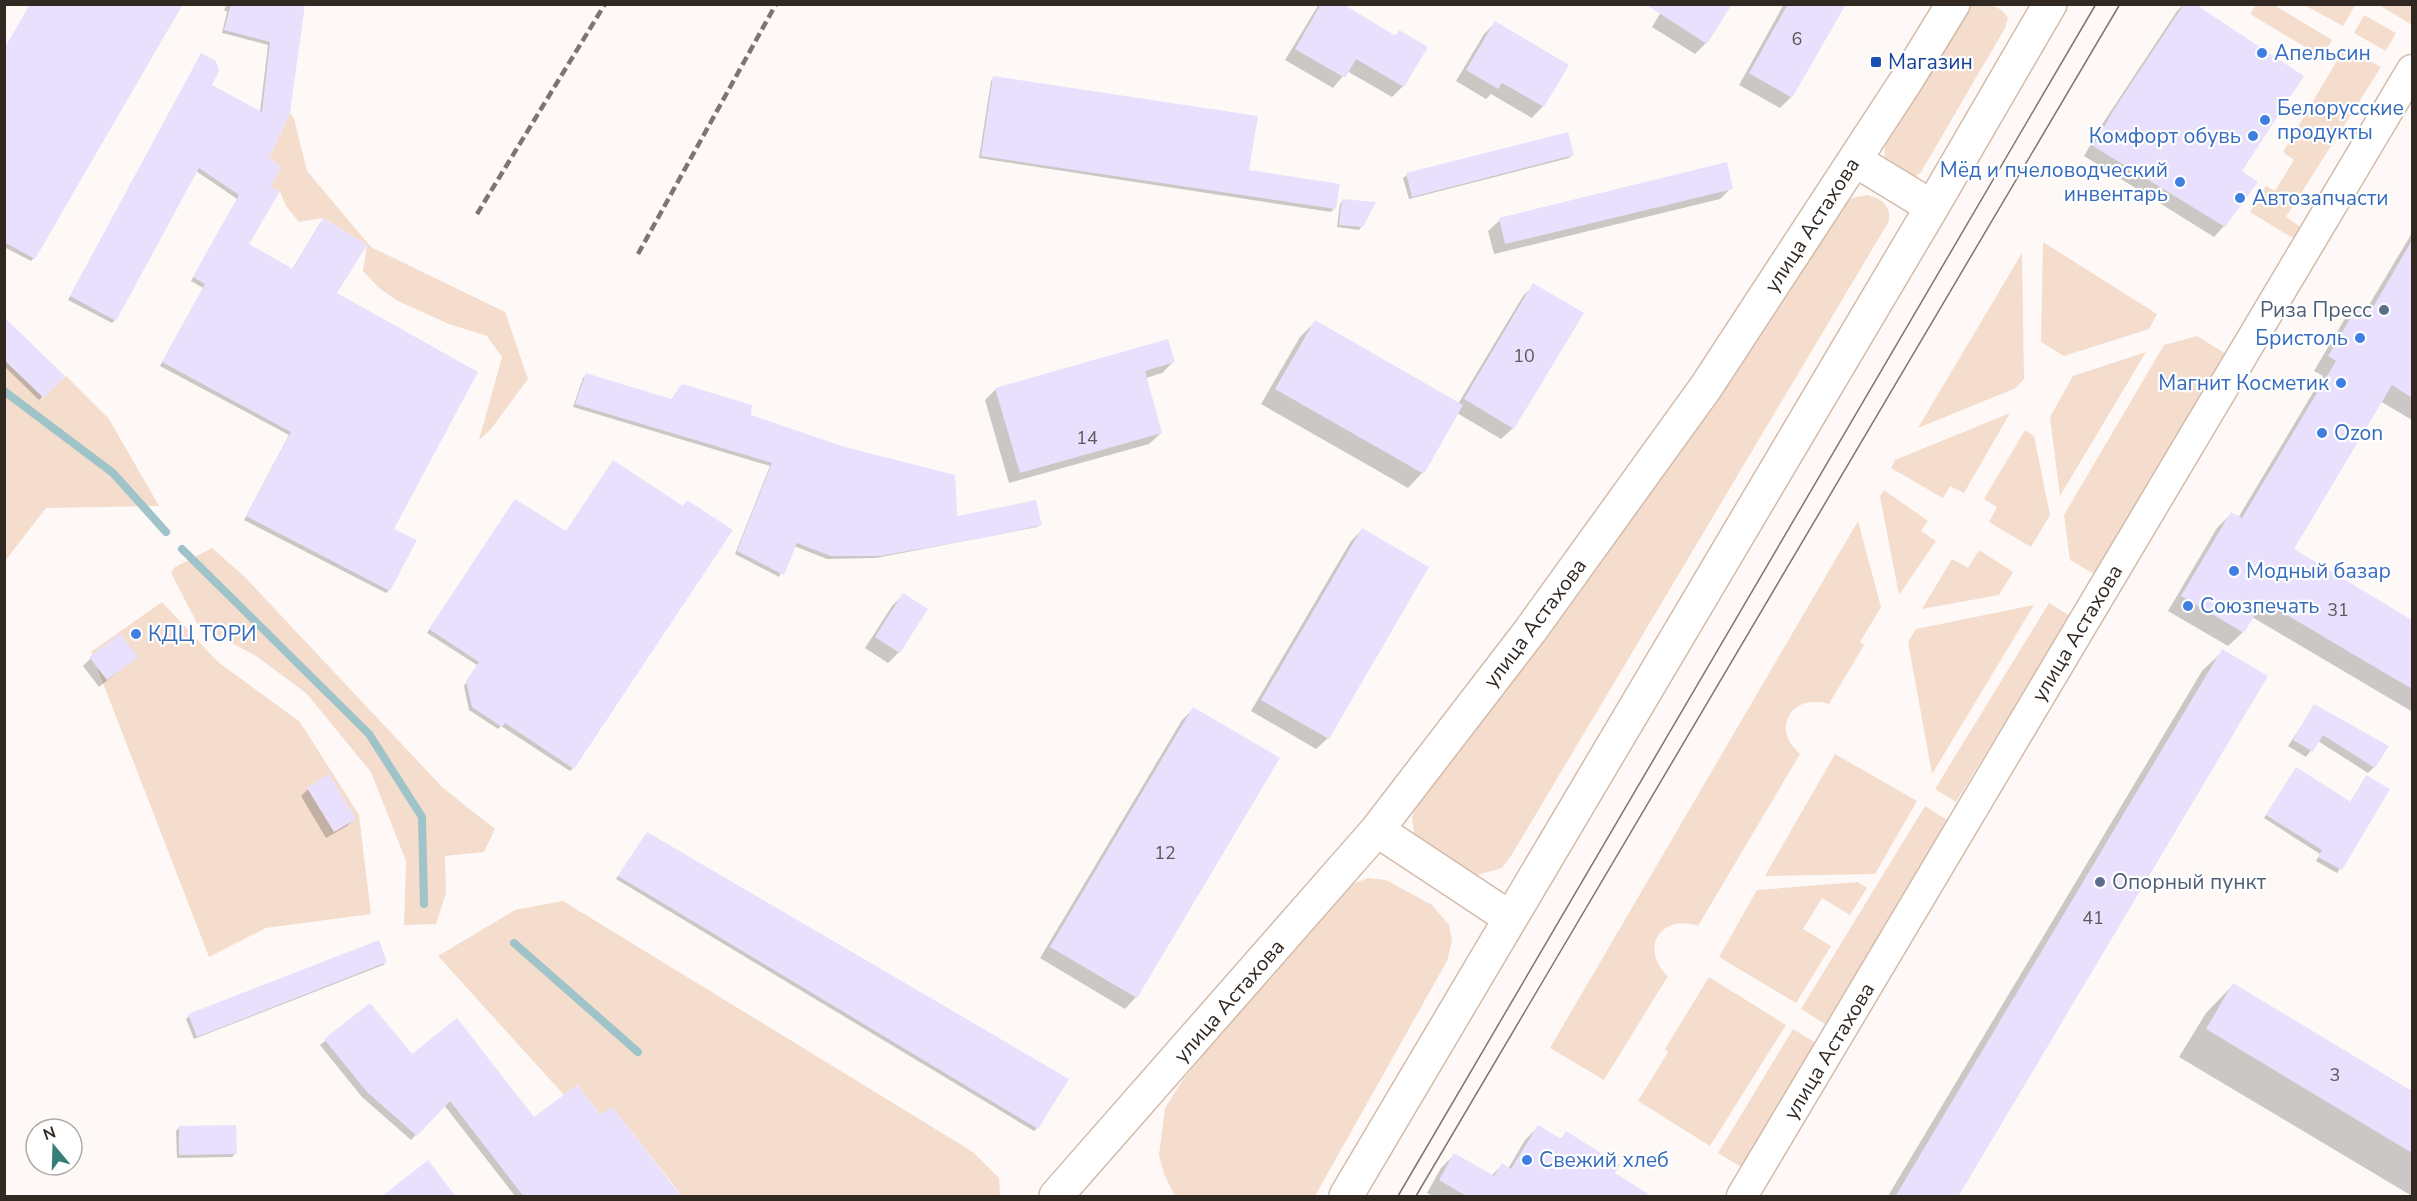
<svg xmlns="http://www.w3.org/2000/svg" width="2417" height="1201" viewBox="0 0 2417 1201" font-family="'Nunito Sans',sans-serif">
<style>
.green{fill:#f4ddcd}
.shadow{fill:#0003}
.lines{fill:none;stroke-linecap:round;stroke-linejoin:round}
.stream{stroke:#9ec3c9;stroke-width:8}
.building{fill:#e9e0fe}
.tertiary-casing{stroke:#d3bbaa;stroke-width:33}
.secondary-casing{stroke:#d3bbaa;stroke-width:36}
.tertiary{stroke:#fff;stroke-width:30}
.secondary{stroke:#fff;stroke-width:33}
.tram{stroke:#7c7570;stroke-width:1.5}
.rail{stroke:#7c7570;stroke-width:4.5;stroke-dasharray:9 4.5;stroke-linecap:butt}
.shop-dot{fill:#3f7fe0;stroke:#fff;stroke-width:2}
.transit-dot{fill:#1a4fb4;stroke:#fff;stroke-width:2}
.service-dot{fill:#5c6f8a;stroke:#fff;stroke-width:2}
.labels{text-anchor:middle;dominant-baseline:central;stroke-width:4.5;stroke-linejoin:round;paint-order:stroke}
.number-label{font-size:18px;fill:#5f5659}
.shop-label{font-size:21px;fill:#366cbe;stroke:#fff;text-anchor:start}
.transit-label{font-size:21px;fill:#164399;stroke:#fff;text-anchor:start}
.street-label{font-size:21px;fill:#312822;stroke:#fff}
.service-label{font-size:21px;fill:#4e5e75;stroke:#fff;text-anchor:end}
</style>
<rect width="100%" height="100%" fill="#fef9f6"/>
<!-- green -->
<path class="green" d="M1970 5C1985 5 2000 3 2008 18L2005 28 1921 172 1912 179 1884 161 1885 146Z
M2256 5H2274L2332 40 2322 57 2250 14Z
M2304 5H2355L2343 26Z
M2379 5H2412V25Z
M2364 15 2396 33 2386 51 2354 33Z
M2345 47 2381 67 2286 217 2302 228 2297 236 2291 237 2250 212 2266 186 2275 191 2294 160 2283 152Z
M290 113 294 119 307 171 371 247 505 312 528 379 491 429 479 440 502 357 487 336 449 324 398 301 379 288 363 271 367 245 323 218 299 222 286 206 280 192 270 187 281 167 269 158Z
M1867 195C1881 198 1891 205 1889 221L1511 856 1502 868 1477 875 1463 870 1420 845 1414 833 1412 817 1419 801 1565 613 1669 467 1848 199Z
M2043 242 2157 314 2149 329 2064 356 2041 342Z
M2022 253 2024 379 2016 388 1918 428Z
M2197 336 2226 354 2096 575 2070 560 2064 515 2164 345Z
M2146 352 2060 496 2050 417 2073 376Z
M5 360 43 398 66 376 109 419 159 506 46 508 5 561Z
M2010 413 1964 493 1950 486 1943 498 1891 468 1895 460Z
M2025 430 2034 436 2050 515 2031 547 1989 522 1997 507 1984 499Z
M1884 490 1928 521 1921 531 1936 541 1899 595 1880 496Z
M1858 521 1881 607 1860 642 1864 645 1829 704C1792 692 1770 729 1800 754L1698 926C1660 913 1639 950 1668 976L1604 1080 1550 1048Z
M212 548 244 576 443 788 495 829 484 852 445 856 446 893 436 924 404 925 406 861 371 772 306 693 256 656 198 625 171 573 175 567Z
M1979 550 2013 572 1999 595 1922 609 1952 559 1968 568Z
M162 602 218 662 300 722 359 815 371 914 266 928 209 957 91 652Z
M2049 603 2070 616 1956 802 1935 789Z
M2034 605 1932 774 1908 642 1916 629Z
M1835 754 1917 801 1875 874 1765 876Z
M1925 806 1949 821 1825 1024 1801 1009Z
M1368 878 1386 880 1432 905 1449 925 1452 941 1447 961 1315 1196H1175L1164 1174 1159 1155 1165 1108 1182 1081 1288 952 1348 886Z
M1858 882 1867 888 1850 915 1822 898 1803 929 1831 946 1796 1003 1719 957 1757 890Z
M563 901 973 1152 999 1178 1000 1196H682L612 1107 601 1115 577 1085 564 1095 438 956 515 910Z
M1709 977 1786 1025 1710 1146 1638 1101 1668 1052 1665 1049Z
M1793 1029 1816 1043 1741 1167 1718 1153Z"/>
<!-- shadow -->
<path class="shadow" d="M227 4H299L267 159 268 187 246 245 292 270 320 223 335 294 392 529 389 590 386 593 244 520 289 435 160 366 203 288 191 281 237 199 196 171 115 320 112 323 68 300 199 58 210 85 260 112 268 45 222 33 227 12 224 10Z
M1319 4H1339L1394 37 1399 32 1403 86 1392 97 1347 71 1333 88 1285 60Z
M1666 4 1706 43 1695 54 1652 27Z
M1784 4H1844L1791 97 1780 108 1739 85Z
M2184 4 2240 172 2224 226 2214 237 2084 156 2103 123 2177 11Z
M1495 23 1567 65 1543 106 1532 118 1491 94 1486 99 1456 81 1484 34Z
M994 78 1248 171 1334 209 1331 212 979 158 991 81Z
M1573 154 1569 158 1409 199 1403 178 1407 175Z
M1731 188 1720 199 1494 254 1488 231 1500 220Z
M1343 200 1362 226 1359 230 1337 227 1340 204Z
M4 210 34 258 31 261 4 247Z
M2412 233V420L2380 401 2292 550 2412 621 2411 711 2252 617 2243 632 2228 646 2168 611 2217 528 2231 514 2238 518 2323 376 2314 371 2344 320 2359 306 2366 310Z
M1534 285 1582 313 1513 428 1501 439 1457 413 1422 473 1408 488 1261 404 1300 337 1315 322 1458 404 1523 296Z
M4 319 63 376 39 400 4 366Z
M1173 362 1162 373 1146 378 1161 433 1149 444 1009 483 985 400 996 389Z
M586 375 671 401 749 416 956 517 1041 524 1037 527 876 558 827 559 794 546 779 577 735 554 770 466 573 407 583 378Z
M512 504 573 768 570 771 501 726 498 729 469 710 464 686 477 665 427 633Z
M1362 530 1328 738 1316 749 1251 711 1351 541Z
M903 595 899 652 888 663 865 648 892 606Z
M2223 651 1956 1196H1888L2202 671Z
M136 657 99 687 83 666 90 659Z
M2315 706 2374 767 2368 773 2318 741 2306 757 2288 746Z
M1193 709 1278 759 1136 997 1125 1009 1040 958 1182 720Z
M2293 773 2350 803 2363 781 2388 790 2337 873 2316 861 2320 854 2264 818Z
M308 789 354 819 347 826 326 838 301 796Z
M644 837 1037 1128 1034 1131 616 879Z
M386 962 383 965 194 1039 186 1019 189 1016Z
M2233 985 2412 1092V1196L2179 1057 2206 1013Z
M325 1041 412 1056 534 1119 601 1117 680 1196H515L444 1105 411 1140 362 1097 320 1045Z
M180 1127 235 1154 232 1157 177 1158 176 1131Z
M1538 1127 1559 1140 1566 1133 1613 1174 1625 1196H1433L1427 1193 1441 1168 1454 1155 1491 1176 1502 1165 1508 1169 1525 1140Z"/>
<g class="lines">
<!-- stream -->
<path class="stream" d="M4 391 113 473 166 532
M182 549 369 734 422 817 424 904
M514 943 638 1052"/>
</g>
<!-- building -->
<path class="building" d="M30 4H183L35 259 4 242V49Z
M231 4H305L290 113 269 158 281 167 270 187 280 191 249 244 293 269 323 218 367 245 337 293 478 372 394 529 417 540 390 591 246 516 291 432 162 362 205 284 193 277 239 195 199 168 116 321 70 296 201 53 216 61 219 71 212 85 262 112 270 42 224 30Z
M1321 4H1343L1396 36 1399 30 1428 47 1404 87 1356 59 1345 78 1295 49Z
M1645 4H1732L1707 44Z
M1788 4H1846L1792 98 1749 73Z
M2184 4H2195L2304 76 2242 171 2258 182 2225 227 2093 146 2113 111Z
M1495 21 1569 65 1544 107 1502 83 1498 89 1466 70Z
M993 76 1258 116 1249 170 1340 184 1336 209 981 156Z
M1568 132 1574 155 1412 197 1406 173Z
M1727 162 1733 189 1505 244 1499 218Z
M1342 199 1376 202 1363 227 1339 225Z
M2412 240V398L2392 385 2294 549 2412 620V689L2263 601 2244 633 2181 596 2231 512 2242 518 2336 361 2328 356 2359 304 2371 311Z
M1533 283 1584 313 1514 429 1464 399Z
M4 317 65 376 44 398 4 360Z
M1315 320 1463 405 1424 474 1275 389Z
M1168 339 1175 362 1145 371 1162 433 1020 473 995 388Z
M586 373 671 399 682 384 752 405 751 415 845 447 955 475 957 516 1036 500 1042 525 993 536 880 556H831L797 543 784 575 737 551 772 463 575 404Z
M613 460 683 506 687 500 733 530 574 769 505 723 502 727 472 707 466 681 479 662 429 629 515 499 566 531Z
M1362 528 1429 567 1329 739 1261 700Z
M903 593 928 609 900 653 875 637Z
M120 634 138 657 107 680 89 657Z
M2222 649 2268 676 1958 1197H1895Z
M2314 704 2389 746 2375 768 2323 735 2313 752 2293 740Z
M1193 707 1280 758 1137 998 1050 947Z
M2296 767 2351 802 2366 775 2390 789 2342 870 2318 857 2322 850 2266 815Z
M329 774 356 819 334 832 307 788Z
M647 832 1069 1079 1038 1129 618 876Z
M379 940 387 962 197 1037 188 1014Z
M2233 983 2412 1091V1153L2206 1029Z
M370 1003 412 1054 457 1018 534 1117 577 1085 601 1115 612 1107 682 1197H524L450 1101 417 1136 367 1092 324 1039Z
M236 1125 237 1154 179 1155V1126Z
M1538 1125 1561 1139 1566 1131 1620 1165 1615 1173 1653 1197H1468L1439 1180 1454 1153 1494 1176 1502 1163 1511 1169Z
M428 1160 456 1197H381Z"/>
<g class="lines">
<!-- tertiary casing -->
<g class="tertiary-casing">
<path id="tertiary" d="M1742 1196 2412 70"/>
</g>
<!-- secondary casing -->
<g class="secondary-casing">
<path id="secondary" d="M1855 160 1932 207
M1377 830 1510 918
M1056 1196 1377 830 1530 631 1706 387 1906 81 1953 4
M1346 1196 1932 207 2050 4"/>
</g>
<!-- tertiary -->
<use href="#tertiary" class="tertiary"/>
<!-- secondary -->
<use href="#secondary" class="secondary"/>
<!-- tram -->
<path class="tram" d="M1398 1196 2096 4
M1416 1196 2120 4"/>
<!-- rail -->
<path class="rail" d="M477 214 605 4
M638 254 776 4"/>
</g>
<!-- markers -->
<g class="shop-dot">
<circle cx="2262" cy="53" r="6"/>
<circle cx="2265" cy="120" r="6"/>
<circle cx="2253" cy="136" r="6"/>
<circle cx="2180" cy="182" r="6"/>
<circle cx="2240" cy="198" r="6"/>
<circle cx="2360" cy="338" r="6"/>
<circle cx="2341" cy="383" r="6"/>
<circle cx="2322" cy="433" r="6"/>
<circle cx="2234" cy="571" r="6"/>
<circle cx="2188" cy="606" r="6"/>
<circle cx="136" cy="634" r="6"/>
<circle cx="1527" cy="1160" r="6"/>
</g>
<rect class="transit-dot" x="1870" y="56" width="12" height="12" rx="3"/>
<g class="service-dot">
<circle cx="2384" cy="310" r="6"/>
<circle cx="2100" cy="882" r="6"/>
</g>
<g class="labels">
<!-- number labels -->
<g class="number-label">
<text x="1797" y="39">6</text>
<text x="1524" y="356">10</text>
<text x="1087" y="438">14</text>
<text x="2338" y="610">31</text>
<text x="1165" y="853">12</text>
<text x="2093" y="918">41</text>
<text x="2335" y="1075">3</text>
</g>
<!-- shop labels -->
<g class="shop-label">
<text x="2274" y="53">Апельсин</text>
<text x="2277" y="108">Белорусские<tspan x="2277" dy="24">продукты</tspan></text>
<text x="2241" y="136" text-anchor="end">Комфорт обувь</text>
<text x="2168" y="170" text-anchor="end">Мёд и пчеловодческий<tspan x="2168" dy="24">инвентарь</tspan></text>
<text x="2252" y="198">Автозапчасти</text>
<text x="2348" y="338" text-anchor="end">Бристоль</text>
<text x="2329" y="383" text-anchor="end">Магнит Косметик</text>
<text x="2334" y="433">Ozon</text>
<text x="2246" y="571">Модный базар</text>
<text x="2200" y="606">Союзпечать</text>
<text x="148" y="634">КДЦ ТОРИ</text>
<text x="1539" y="1160">Свежий хлеб</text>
</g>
<!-- transit labels -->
<g class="transit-label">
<text x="1888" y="62">Магазин</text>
</g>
<!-- street labels -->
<g class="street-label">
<text transform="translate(1812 225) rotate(-57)">улица Астахова</text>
<text transform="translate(1535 623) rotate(-53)">улица Астахова</text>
<text transform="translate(2077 633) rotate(-59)">улица Астахова</text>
<text transform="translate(1229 1001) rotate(-49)">улица Астахова</text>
<text transform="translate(1829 1051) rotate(-59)">улица Астахова</text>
</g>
<!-- service labels -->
<g class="service-label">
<text x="2372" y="310">Риза Пресс</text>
<text x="2112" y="882" text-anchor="start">Опорный пункт</text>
</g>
</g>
<!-- border -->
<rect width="2417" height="1201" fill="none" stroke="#312822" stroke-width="12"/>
<!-- north arrow -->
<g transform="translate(54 1147) rotate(341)"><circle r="28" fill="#ffffff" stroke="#ada9a7" stroke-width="1.5"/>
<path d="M0-4.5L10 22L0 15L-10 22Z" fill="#377e77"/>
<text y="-9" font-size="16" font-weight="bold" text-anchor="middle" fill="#312822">N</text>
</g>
</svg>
